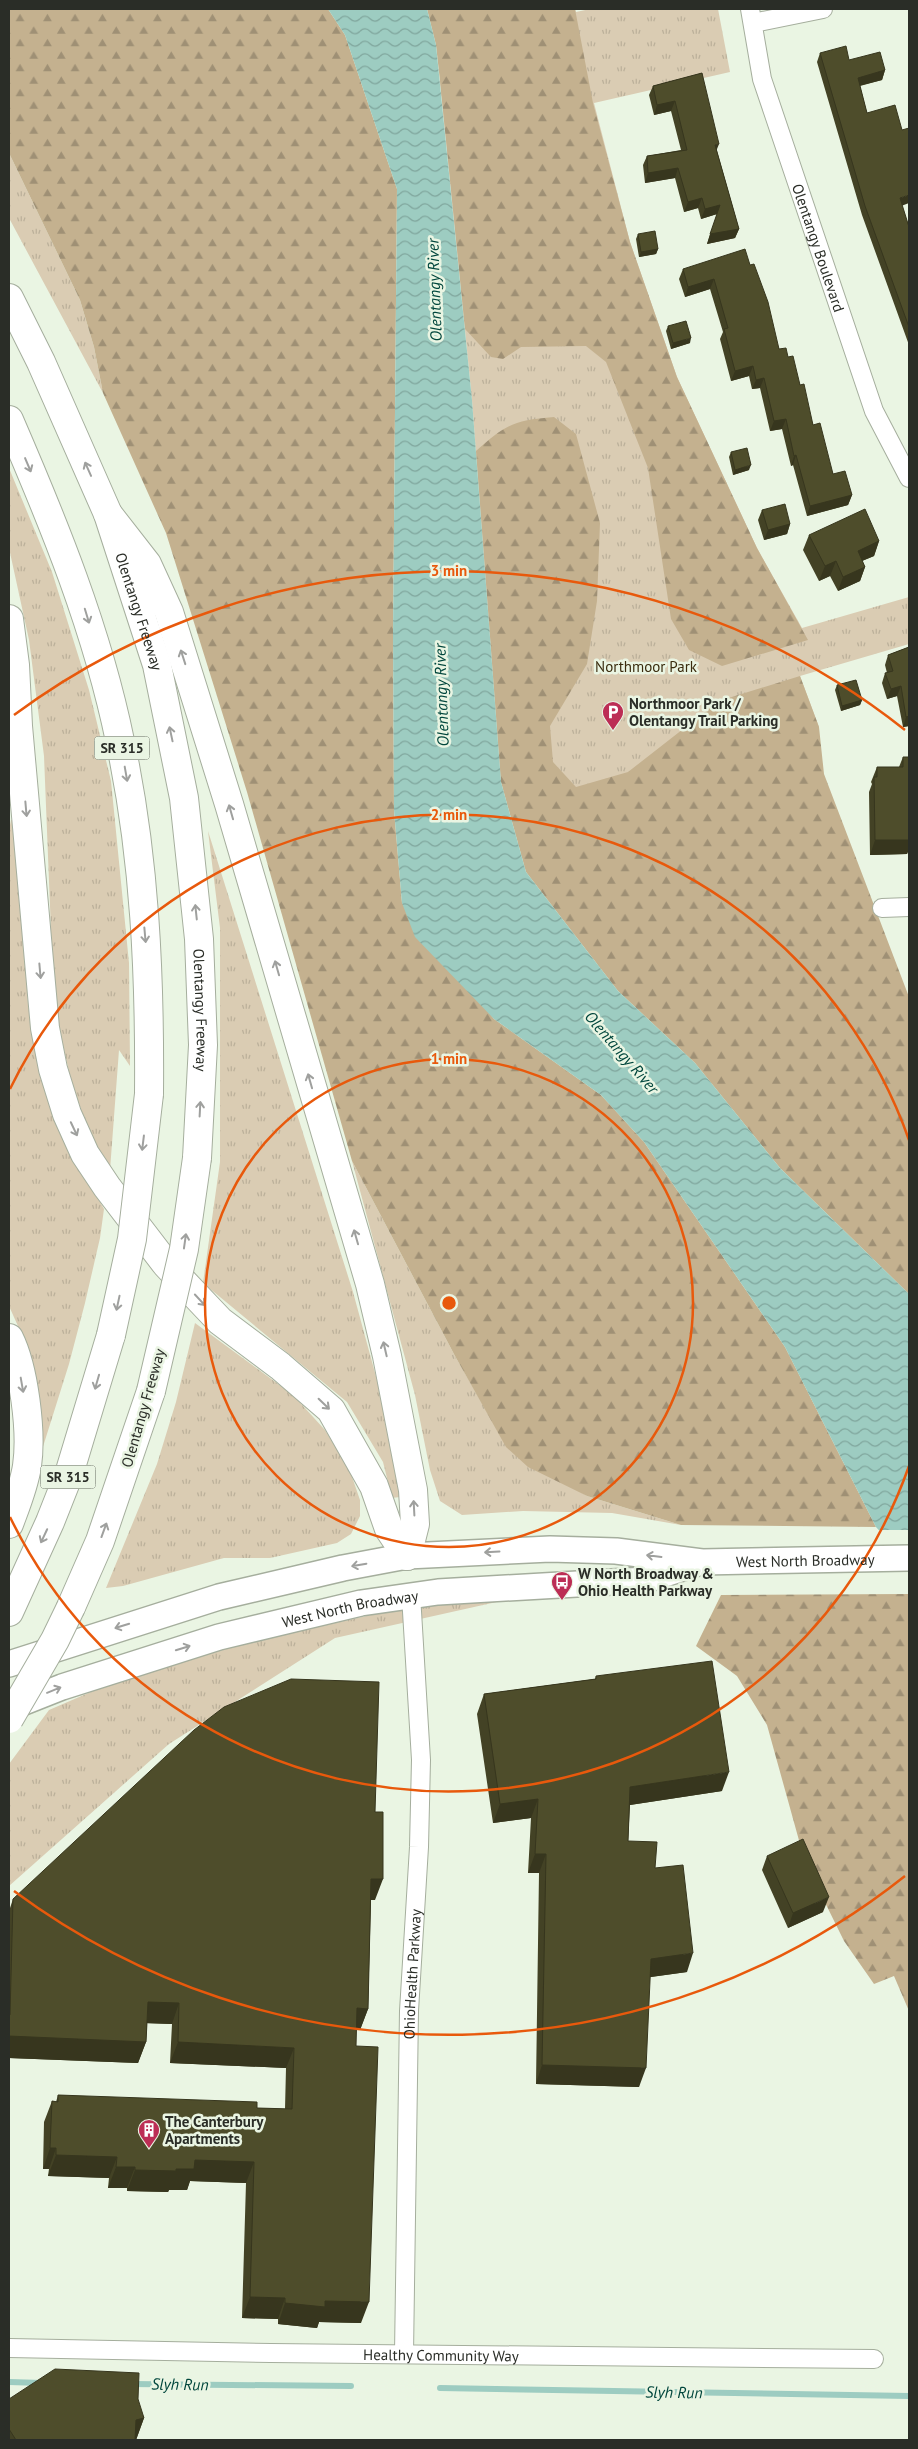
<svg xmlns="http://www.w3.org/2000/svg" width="918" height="2449" viewBox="0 0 918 2449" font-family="'PT Sans',sans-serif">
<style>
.grass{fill:url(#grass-tufts)}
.forest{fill:url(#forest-firs)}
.water{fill:url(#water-waves)}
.pier{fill:#eaf5e3}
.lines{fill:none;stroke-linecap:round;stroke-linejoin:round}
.stream{stroke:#9dccc1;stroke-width:6}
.street-casing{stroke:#a5ae9d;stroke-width:20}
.secondary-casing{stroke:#a5ae9d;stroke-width:28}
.highway-casing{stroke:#a5ae9d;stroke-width:30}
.street{stroke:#fff;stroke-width:18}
.secondary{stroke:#fff;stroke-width:25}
.highway{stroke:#fff;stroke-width:28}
.highway-bridge-casing{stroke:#a5ae9d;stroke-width:30;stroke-linecap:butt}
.highway-bridge{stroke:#fff;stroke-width:28}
.wall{fill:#434225}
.shaded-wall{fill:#37361e}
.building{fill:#4e4d2b;stroke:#37361e}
.oneway{stroke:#9fa09e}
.ring{fill:none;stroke:#e8590c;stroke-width:2.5}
.labels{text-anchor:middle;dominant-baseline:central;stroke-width:5;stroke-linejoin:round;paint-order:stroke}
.shield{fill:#eaf5e3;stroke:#64695f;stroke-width:1}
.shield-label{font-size:14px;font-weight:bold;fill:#2a2d27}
.street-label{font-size:15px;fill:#2a2d27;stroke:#eaf5e3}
.park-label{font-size:15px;fill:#3a2c0e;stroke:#eaf5e3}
.poi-label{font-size:15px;font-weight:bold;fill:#2a2d27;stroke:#eaf5e3;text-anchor:start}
.water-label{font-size:16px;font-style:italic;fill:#00463c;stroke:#eaf5e3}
.centre{fill:#e8590c;stroke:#eaf5e3;stroke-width:2.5}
.ring-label{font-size:15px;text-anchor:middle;font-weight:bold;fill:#e8590c;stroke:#eaf5e3;stroke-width:5;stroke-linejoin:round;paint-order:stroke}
</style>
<defs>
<pattern id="grass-tufts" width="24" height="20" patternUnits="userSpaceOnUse" patternTransform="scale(1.25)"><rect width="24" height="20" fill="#daccb3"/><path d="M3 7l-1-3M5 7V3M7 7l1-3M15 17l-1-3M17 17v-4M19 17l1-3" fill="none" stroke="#bbb09a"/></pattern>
<pattern id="forest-firs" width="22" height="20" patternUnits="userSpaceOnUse" patternTransform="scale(1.25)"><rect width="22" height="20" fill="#c4b18f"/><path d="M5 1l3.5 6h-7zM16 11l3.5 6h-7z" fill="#9f9075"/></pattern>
<pattern id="water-waves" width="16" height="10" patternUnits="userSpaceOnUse" patternTransform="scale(1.25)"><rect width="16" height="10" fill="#9dccc1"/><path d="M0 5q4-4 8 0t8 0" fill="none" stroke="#80a69d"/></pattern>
</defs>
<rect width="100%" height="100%" fill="#eaf5e3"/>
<!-- grass -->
<path class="grass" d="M575 9 576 12 590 9H718L730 72 594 103 630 242 677 377 757 548 802 628 909 597V644L800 676 819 727 802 885 501 781 472 400 440 81Z
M9 153 80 300 94 347 103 393 9 218Z
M9 468 52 572 89 690 111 781 129 963 130 1066 119 1050 110 1170 88 1131 70 1076 54 1006 44 756 29 640 9 548Z
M19 819 28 1005 41 1070 65 1140 104 1209 100 1238 85 1303 69 1364 41 1453 40 1402 30 1353 9 1306V830L11 820Z
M208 831 353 1292 390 1428 400 1497 392 1498 383 1462 347 1402 203 1283 220 1162V928Z
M352 1161 455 1356 507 1447 587 1496 681 1525 612 1513 523 1511 462 1515 440 1501 430 1470 415 1395Z
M195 1323 293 1395 325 1430 350 1471 360 1500V1516L351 1534 337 1543 270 1558H224L123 1586 106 1588 157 1464 176 1402Z
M514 1592 515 1598 335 1638 169 1744 9 1886V1764L49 1710 107 1685 203 1654 262 1639 403 1608Z"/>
<!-- forest -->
<path class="forest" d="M9 9H328L345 35 397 189 393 636 394 810 402 903 494 1019 601 1095 644 1142 785 1347 876 1527 681 1525 587 1496 528 1467 506 1447 455 1356 352 1161 247 792 166 533 103 393 94 347 80 300 9 153Z
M427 9H575L593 103 630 242 677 377 757 548 808 640 722 666 689 650 671 619 648 468 606 362 586 346 521 347 503 359 491 357 465 329 440 81 436 45Z
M554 417 576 434 600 523 597 601 587 664 550 726 553 762 576 787 628 772 719 701 800 676 819 727 824 774 909 997V1294L780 1168 695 1063 618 991 526 872 501 782 476 451C505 425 514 420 554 417Z
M909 1594V2011L894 1976 874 1984 844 1941 805 1862 767 1725 737 1676 696 1646 721 1595Z"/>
<!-- water -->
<path class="water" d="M328 9H427L436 45 472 400 501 782 526 872 618 991 695 1063 780 1168 909 1294V1564L876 1527 785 1347 644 1142 601 1095 494 1019 415 937 402 903 394 810 393 636 397 189 345 35Z"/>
<!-- pier -->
<path class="pier" d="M876 1530H909V1567L907 1566Z"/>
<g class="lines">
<!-- stream -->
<path class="stream" d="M9 2382 42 2383
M130 2384 351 2386
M440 2388 909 2396"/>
<!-- street casing -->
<g class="street-casing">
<g id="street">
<path id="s1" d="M750 9 762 79 874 411 909 478"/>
<path d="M753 23 823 9"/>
<path d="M882 908 909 907"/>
<path id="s2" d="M9 2348 271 2353 874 2359"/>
<path id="s3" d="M404 2354 409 2011 419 1847 421 1760 411 1595"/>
</g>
</g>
<!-- secondary casing -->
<g class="secondary-casing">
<g id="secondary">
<path id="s4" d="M9 1664 219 1597 343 1568 407 1556 550 1549 616 1551 702 1562 909 1558"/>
<path id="s5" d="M9 1708 62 1687 219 1637 361 1603 438 1592 646 1580 695 1564"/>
</g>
</g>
<!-- highway casing -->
<g class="highway-casing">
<g id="highway">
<path id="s6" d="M9 298 41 362 108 514 157 665 184 798 199 939 203 1045 197 1158"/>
<path d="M9 420C54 524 97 629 120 741 145 857 150 976 149 1094"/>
<path d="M108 514 147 564 169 612 229 804 370 1284 387 1356 413 1490 415 1524 407 1556"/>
<path d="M9 619 15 665 18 726 45 1028 53 1069 67 1114 85 1154 107 1187 166 1264 220 1321 280 1366 331 1410 374 1486 389 1529 407 1556"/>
<path d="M9 1338C24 1368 32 1432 27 1466 24 1486 16 1505 9 1524"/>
<path d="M71 1607 100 1541 151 1391"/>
<path d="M9 1612 50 1522 69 1474 111 1335"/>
</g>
</g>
<!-- street -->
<use href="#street" class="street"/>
<!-- secondary -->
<use href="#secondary" class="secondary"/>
<!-- highway -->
<use href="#highway" class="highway"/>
<!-- highway-bridge casing -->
<g class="highway-bridge-casing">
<path id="highway-bridge" d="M111 1335 132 1239 149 1094
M151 1391 184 1249 197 1158
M9 1719 55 1640 71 1607"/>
</g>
<!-- highway-bridge -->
<use href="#highway-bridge" class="highway-bridge"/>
</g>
<!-- wall -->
<path class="wall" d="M820 53 885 70 882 80 860 86 867 113 902 130V206L909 227V345L862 215 817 62Z
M702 73 717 151 739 229 735 238 707 244 717 214 701 219 698 208 684 212 675 178 645 183 643 165 647 156 681 150 671 111 654 115 649 95 653 86Z
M638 234 658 249 656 254 639 257 636 239Z
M750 265 779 349 788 357 800 385 813 425 833 474 852 495 848 505 807 516 793 465 791 466 782 429 770 431 760 388 752 389 749 376 731 381 720 339 723 332 710 289 685 297 679 279 683 269Z
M668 326 690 343 671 349 666 331Z
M731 452 749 470 733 475 729 457Z
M762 510 790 524 787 534 764 540 758 520Z
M809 535 879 541 874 556 862 561 865 567 860 581 838 591 830 576 819 581 803 550Z
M909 647V726L903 727 897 696 887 699 882 683 885 673H887L885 665 888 655Z
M837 685 862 700 860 705 841 711 835 690Z
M903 757 909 840V849L907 854 870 855 869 792 872 784 871 782 877 767H899Z
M596 1676 722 1791 630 1805 628 1841 655 1868 687 1972 650 1977 639 2087 536 2084 539 1873H528L531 1818 493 1823 477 1714 484 1694 595 1679Z
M375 1812V1900H371L368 2009 360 2030 356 2029V2046L361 2323 319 2322 317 2328 278 2324V2319L242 2318 246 2183 190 2181 187 2190H169L168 2192 127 2191V2188H108L109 2178 48 2176 49 2169H43L44 2122 52 2101 56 2102 58 2095 257 2108 285 2109 286 2068 170 2063 172 2024 147 2023 146 2042 138 2063 9 2058V1911L13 1899Z
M767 1856 823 1912 788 1928 762 1870Z
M9 2399 144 2418 136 2440H9Z"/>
<!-- shaded-wall -->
<path class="shaded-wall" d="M885 70 882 80 854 87 858 78Z
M675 101 671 111 654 115 657 105Z
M719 144 715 154V145Z
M678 168 675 178 645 183 648 173Z
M909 195V203L896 208 900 198Z
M702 198 698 208 684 212 688 202Z
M720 205 717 214 701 219 705 209Z
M739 229 735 238 707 244 710 234Z
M658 249 656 254 639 257 641 252Z
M714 279 710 289 685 297 688 287Z
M691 338 690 343 671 349 673 343Z
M753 366 749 376 731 381 735 371Z
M764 378 760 388 752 389 756 380Z
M786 419 782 429 770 431 774 421Z
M796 455 793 465 791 466 794 456Z
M751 465 749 470 733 475 735 470Z
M852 495 848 505 807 516 810 506Z
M790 524 787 534 764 540 768 530Z
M879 541 874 556 852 565 858 551Z
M836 561 830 576 819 581 825 566Z
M865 567 860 581 838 591 843 577Z
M901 686 897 696 887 699 891 689Z
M862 700 860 705 841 711 842 706Z
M909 716V726L903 727 906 717Z
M875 840H909V849L907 854 870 855Z
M729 1772 722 1791 623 1806 630 1787Z
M538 1799 531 1818 493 1823 500 1804Z
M535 1854H546L539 1873H528Z
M371 1879H383L375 1900H364Z
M829 1897 823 1912 788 1928 793 1913Z
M693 1953 687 1972 644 1978 651 1959Z
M148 2002 179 2003 172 2024 140 2023Z
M357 2008 368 2009 360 2030 349 2029Z
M9 2036 146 2042 138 2063 9 2058Z
M178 2042 294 2048 286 2068 170 2063Z
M542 2065 646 2068 639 2087 536 2084Z
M50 2148H56L49 2169H43Z
M56 2155 117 2157 109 2178 48 2176Z
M195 2160 254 2162 246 2183 190 2181 187 2190H169L168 2192 127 2191 135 2170 176 2169Z
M116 2167H135L127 2188H108Z
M250 2297 285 2298 278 2319 242 2318Z
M325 2301 369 2302 361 2323 319 2322 317 2328 278 2324 285 2303Z
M144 2418 136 2440H128L136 2420Z"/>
<!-- building -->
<path class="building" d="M846 46 849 60 880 52 885 70 858 78 867 113 895 105 902 130 909 128V195L900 198 909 227V327L865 206 820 53Z
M702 73 719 144 715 145 739 229 710 234 720 205 705 209 702 198 688 202 678 168 648 173 647 156 687 150 675 101 657 105 653 86Z
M655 231 658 249 641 252 638 234Z
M745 249 750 265 754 264 768 302 779 349 786 348 788 357 793 356 800 385 804 384 813 425 820 423 833 474 845 471 852 495 810 506 796 455 794 456 786 419 774 421 764 378 756 380 753 366 735 371 724 329 728 328 714 279 688 287 683 269Z
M686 321 691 338 673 343 668 326Z
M747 448 751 465 735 470 731 452Z
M785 504 790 524 768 530 762 510Z
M865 509 879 541 858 551 865 567 843 577 836 561 825 566 809 535Z
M909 647V716L906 717 901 686 891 689 885 673 893 671 888 655Z
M856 680 862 700 842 706 837 685Z
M903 757H909V840H875L874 777H877V767H903Z
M712 1661 729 1772 630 1787 628 1841 657 1842 655 1868 683 1865 693 1953 651 1959 646 2068 542 2065 546 1854H535L538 1799 500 1804 484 1694 596 1679V1676Z
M291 1679 379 1682 375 1812H383V1879H371L368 2009 357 2008 356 2046 378 2047 369 2302 325 2301V2307L285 2303V2298L250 2297 254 2162 195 2160 194 2169H176V2171L135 2170V2167H116L117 2157 56 2155V2148H50L52 2101 58 2102V2095L257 2102V2108L292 2109 294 2048 178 2042 179 2003 148 2002 146 2042 9 2036V2015H10L13 1899 194 1730 224 1707Z
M803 1839 829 1897 793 1913 767 1856Z
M55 2369 139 2373 138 2399 144 2418 136 2420 135 2440H16L9 2429V2399Z"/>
<!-- one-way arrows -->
<defs><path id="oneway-shaft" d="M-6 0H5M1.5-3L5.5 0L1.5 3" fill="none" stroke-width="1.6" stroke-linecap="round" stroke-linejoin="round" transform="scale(1.25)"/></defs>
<g class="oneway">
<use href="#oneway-shaft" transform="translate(28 465) rotate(67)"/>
<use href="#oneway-shaft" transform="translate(88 469) rotate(-114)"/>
<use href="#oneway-shaft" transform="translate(87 616) rotate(73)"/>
<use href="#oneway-shaft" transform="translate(183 657) rotate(-108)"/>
<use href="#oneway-shaft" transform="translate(171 734) rotate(-102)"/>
<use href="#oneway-shaft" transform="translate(126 774) rotate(80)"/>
<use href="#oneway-shaft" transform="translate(26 809) rotate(85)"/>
<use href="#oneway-shaft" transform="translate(231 812) rotate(-106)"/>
<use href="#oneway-shaft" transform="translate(196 912) rotate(-96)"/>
<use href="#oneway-shaft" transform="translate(145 935) rotate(85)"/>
<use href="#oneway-shaft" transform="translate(277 968) rotate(-106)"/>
<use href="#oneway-shaft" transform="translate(40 971) rotate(85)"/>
<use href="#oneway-shaft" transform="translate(310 1081) rotate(-106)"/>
<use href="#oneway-shaft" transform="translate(200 1109) rotate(-87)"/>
<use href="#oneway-shaft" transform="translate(74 1129) rotate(65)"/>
<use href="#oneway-shaft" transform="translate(143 1143) rotate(97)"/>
<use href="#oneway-shaft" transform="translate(356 1237) rotate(-106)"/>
<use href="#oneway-shaft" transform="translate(185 1241) rotate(-82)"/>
<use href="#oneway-shaft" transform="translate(200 1300) rotate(47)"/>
<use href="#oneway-shaft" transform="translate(118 1303) rotate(102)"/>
<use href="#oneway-shaft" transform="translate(385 1349) rotate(-103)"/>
<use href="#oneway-shaft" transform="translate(97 1382) rotate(106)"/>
<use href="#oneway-shaft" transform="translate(22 1385) rotate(80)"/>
<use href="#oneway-shaft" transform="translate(324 1404) rotate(44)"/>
<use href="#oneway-shaft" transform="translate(414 1508) rotate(-93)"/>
<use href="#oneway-shaft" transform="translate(104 1530) rotate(-70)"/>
<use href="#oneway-shaft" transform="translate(44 1536) rotate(115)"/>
<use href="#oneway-shaft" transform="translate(492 1552) rotate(177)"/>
<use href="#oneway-shaft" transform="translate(654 1556) rotate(-173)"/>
<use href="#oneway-shaft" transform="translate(359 1565) rotate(170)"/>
<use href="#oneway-shaft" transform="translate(122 1626) rotate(163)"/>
<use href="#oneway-shaft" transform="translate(183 1648) rotate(-17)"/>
<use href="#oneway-shaft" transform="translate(54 1690) rotate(-22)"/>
</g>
<!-- distance rings -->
<g class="ring">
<circle cx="449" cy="1303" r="244"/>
<path d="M909 1466A488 488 0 0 1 10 1517M10 1089A488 488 0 0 1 909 1140"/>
<path d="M905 1876A732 732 0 0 1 14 1891M14 715A732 732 0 0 1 905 730"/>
</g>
<!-- icons -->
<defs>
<g id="parking-pin" transform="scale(1.125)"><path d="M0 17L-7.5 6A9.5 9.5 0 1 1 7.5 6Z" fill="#bc2d55" stroke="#eaf5e3"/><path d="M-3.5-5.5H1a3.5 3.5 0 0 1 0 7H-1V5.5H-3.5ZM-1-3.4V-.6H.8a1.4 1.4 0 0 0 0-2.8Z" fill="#fff"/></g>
<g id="bus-pin" transform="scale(1.125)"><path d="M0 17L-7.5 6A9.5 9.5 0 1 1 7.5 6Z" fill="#bc2d55" stroke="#eaf5e3"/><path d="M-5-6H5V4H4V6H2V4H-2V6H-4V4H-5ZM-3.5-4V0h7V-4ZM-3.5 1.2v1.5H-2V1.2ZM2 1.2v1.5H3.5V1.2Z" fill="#fff"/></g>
<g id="building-pin" transform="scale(1.125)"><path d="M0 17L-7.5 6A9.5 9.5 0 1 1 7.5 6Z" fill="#bc2d55" stroke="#eaf5e3"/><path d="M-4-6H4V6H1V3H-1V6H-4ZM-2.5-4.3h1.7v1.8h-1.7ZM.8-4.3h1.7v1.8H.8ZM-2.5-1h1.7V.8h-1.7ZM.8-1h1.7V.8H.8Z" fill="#fff"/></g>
</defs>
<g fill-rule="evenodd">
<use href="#parking-pin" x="613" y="712"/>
<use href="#bus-pin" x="562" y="1582"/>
<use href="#building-pin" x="149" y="2130"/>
</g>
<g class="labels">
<!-- shield labels -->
<g class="shield">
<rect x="94.5" y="736.5" width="55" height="23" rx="4"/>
<rect x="40.5" y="1465.5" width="55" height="23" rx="4"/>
</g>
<g class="shield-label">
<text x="122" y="748">SR 315</text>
<text x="68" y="1477">SR 315</text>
</g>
<!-- street labels -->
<g class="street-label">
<text stroke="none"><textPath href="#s1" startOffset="249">Olentangy Boulevard</textPath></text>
<text stroke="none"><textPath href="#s6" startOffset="340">Olentangy Freeway</textPath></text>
<text stroke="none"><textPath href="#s6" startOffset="745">Olentangy Freeway</textPath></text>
<text transform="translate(143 1408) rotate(-74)">Olentangy Freeway</text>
<text stroke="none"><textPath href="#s4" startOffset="812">West North Broadway</textPath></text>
<text stroke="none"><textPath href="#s5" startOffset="356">West North Broadway</textPath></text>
<text stroke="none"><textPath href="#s3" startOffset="380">OhioHealth Parkway</textPath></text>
<text stroke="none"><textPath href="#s2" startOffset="432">Healthy Community Way</textPath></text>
</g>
<!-- park labels -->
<g class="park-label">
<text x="646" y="666">Northmoor Park</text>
</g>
<!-- poi labels -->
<g class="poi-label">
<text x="629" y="703">Northmoor Park /<tspan x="629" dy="17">Olentangy Trail Parking</tspan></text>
<text x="578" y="1573">W North Broadway &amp;<tspan x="578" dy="17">Ohio Health Parkway</tspan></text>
<text x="165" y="2121">The Canterbury<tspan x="165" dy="17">Apartments</tspan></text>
</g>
<!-- water labels -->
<g class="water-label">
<text transform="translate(434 290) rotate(-92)">Olentangy River</text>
<text transform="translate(441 695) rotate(-92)">Olentangy River</text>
<text transform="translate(622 1052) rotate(49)">Olentangy River</text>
<text transform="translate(180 2384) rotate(1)">Slyh Run</text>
<text transform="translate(674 2392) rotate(1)">Slyh Run</text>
</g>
</g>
<circle cx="449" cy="1303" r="8" class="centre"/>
<g class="ring-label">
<text x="449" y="576">3 min</text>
<text x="449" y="820">2 min</text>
<text x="449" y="1064">1 min</text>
</g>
<!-- border -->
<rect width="918" height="2449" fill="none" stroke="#2a2d27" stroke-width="20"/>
</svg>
